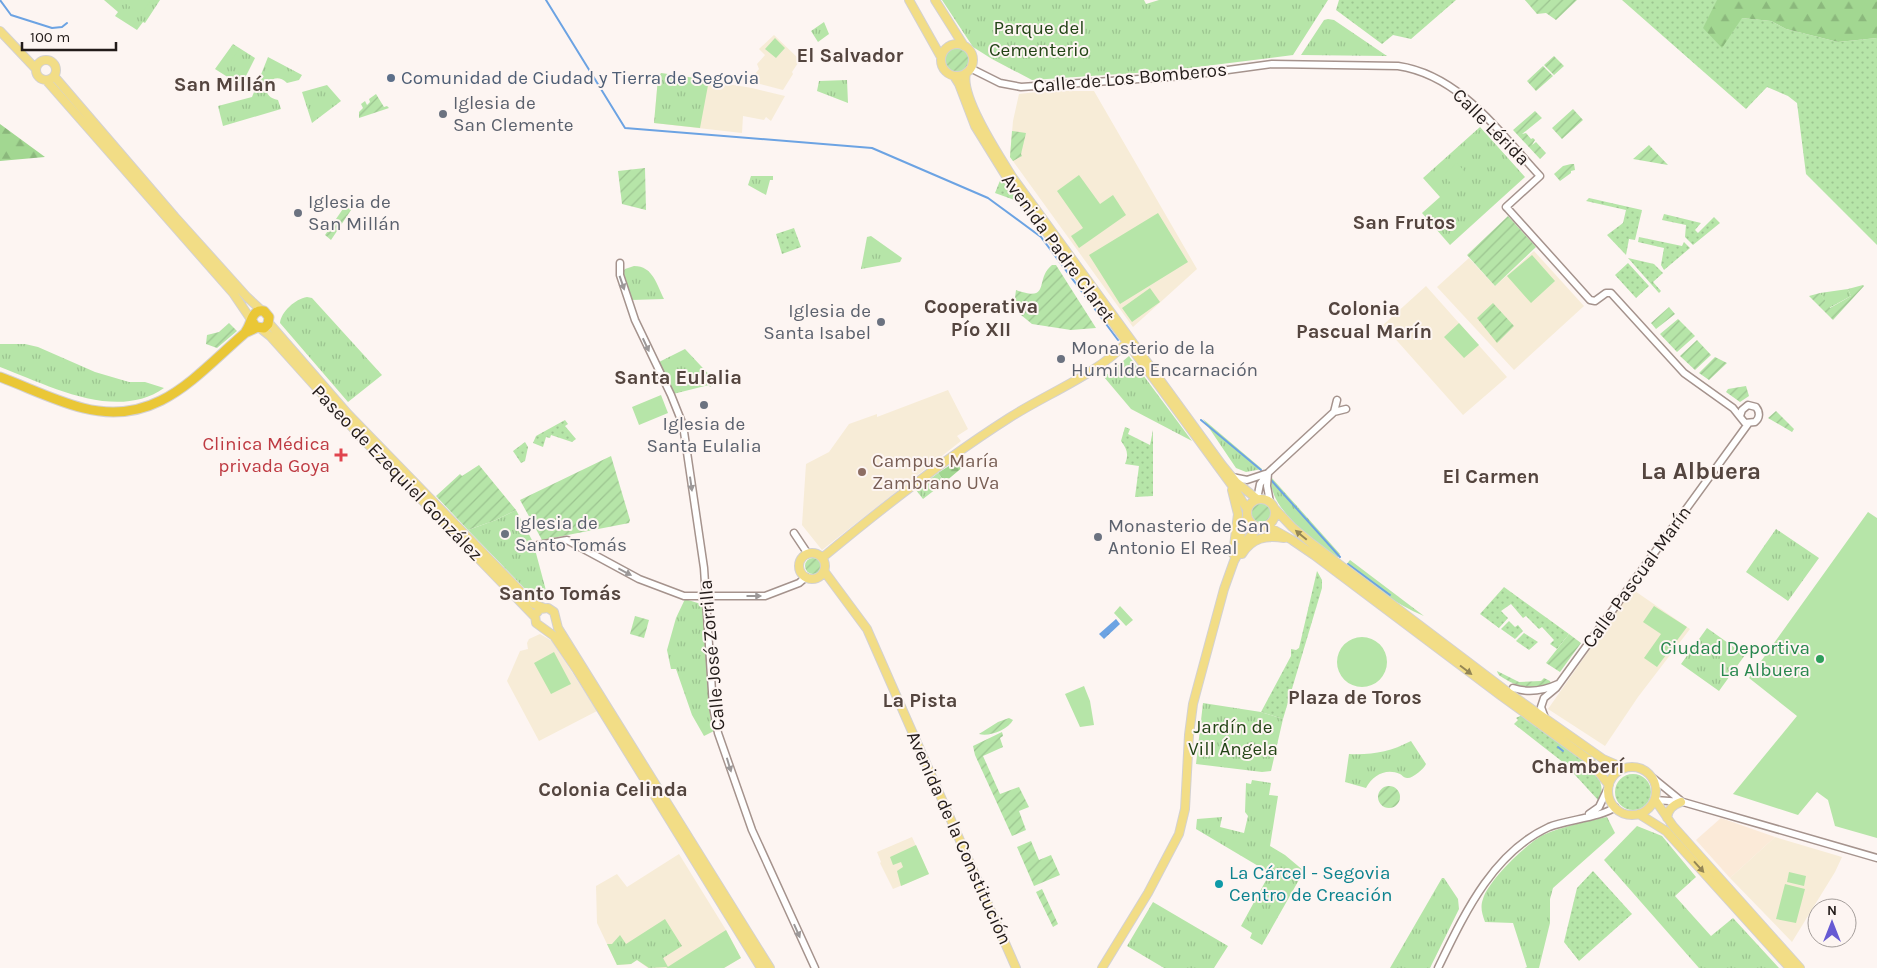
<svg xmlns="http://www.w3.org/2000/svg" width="1877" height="968" viewBox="0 0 1877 968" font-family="Karla,sans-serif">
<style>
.industrial{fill:#fbead8}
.education{fill:#f7ecd7}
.grass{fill:url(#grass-dots)}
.forest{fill:url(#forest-firs)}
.park{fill:url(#park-tufts)}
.garden{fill:url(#garden-furrows)}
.pitch{fill:#b6e5a8}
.water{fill:url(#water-ripples)}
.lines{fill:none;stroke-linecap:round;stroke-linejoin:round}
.stream{stroke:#6ca3e3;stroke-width:2}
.minor-casing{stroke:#a5938d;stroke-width:9}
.major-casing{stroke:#d3d1d1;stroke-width:10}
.highway-casing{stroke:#d3d1d1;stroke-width:11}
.minor{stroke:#fff;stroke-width:6}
.major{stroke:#f2dd86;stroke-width:8}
.highway{stroke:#eac736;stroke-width:9}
.oneway{fill:#9c9898}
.oneway2{fill:#948655}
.service-dot{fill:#5c6f8a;stroke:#fdf5f2;stroke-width:2}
.worship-dot{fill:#6b7280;stroke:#fdf5f2;stroke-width:2}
.health-dot{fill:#e0444e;stroke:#fdf5f2;stroke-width:2}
.education-dot{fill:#8d6e63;stroke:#fdf5f2;stroke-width:2}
.leisure-dot{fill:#2e9e5b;stroke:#fdf5f2;stroke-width:2}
.culture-dot{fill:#0f9aa8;stroke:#fdf5f2;stroke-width:2}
.labels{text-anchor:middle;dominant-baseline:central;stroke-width:4;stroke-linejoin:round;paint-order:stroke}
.park-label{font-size:19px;fill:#224415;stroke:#fdf5f2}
.service-label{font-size:19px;fill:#4e5e75;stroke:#fdf5f2;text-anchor:start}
.street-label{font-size:19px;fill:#221b19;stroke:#fdf5f2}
.worship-label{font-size:19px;fill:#5b616d;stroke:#fdf5f2;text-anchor:start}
.health-label{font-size:19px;fill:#be3a42;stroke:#fdf5f2;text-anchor:end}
.education-label{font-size:19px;fill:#785e54;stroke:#fdf5f2;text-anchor:start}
.leisure-label{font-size:19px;fill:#27864d;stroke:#fdf5f2;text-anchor:end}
.culture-label{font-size:19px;fill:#0d838f;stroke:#fdf5f2;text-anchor:start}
.neighbourhood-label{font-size:20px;font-weight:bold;fill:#54453f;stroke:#fdf5f2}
.district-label{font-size:24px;font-weight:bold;fill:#54453f;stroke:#fdf5f2}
</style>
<defs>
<pattern id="grass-dots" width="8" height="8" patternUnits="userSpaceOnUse" patternTransform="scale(1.25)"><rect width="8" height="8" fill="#b6e5a8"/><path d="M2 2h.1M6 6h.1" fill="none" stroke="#9cc490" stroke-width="1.8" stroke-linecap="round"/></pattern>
<pattern id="forest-firs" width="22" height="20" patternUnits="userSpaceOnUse" patternTransform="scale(1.25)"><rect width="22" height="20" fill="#a2d791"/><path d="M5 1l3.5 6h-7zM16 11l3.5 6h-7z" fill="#8bb87c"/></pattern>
<pattern id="park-tufts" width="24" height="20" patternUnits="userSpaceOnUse" patternTransform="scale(1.25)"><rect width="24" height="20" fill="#b6e5a8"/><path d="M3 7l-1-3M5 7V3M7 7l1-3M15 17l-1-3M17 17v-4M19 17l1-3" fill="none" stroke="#9cc490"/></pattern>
<pattern id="garden-furrows" width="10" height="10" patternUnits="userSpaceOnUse" patternTransform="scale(1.25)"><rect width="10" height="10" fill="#b6e5a8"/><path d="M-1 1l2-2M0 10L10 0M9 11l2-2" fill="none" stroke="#9cc490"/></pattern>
<pattern id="water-ripples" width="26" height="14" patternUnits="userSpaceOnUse" patternTransform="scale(1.25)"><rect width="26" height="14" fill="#6ca3e3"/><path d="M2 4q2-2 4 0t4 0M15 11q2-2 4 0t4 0" fill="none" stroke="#5884b7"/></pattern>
</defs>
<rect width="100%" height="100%" fill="#fdf5f2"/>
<!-- industrial -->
<path class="industrial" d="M1721 818 1775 837 1730 878 1696 840Z"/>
<!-- education -->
<path class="education" d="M774 35 800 60 792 72 793 74 783 90 760 84 751 79 759 69 757 64 765 55 759 49Z
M661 73 752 88 785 96 771 121 766 117 764 120 743 116 742 133 654 123 658 78Z
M1045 91H1094L1197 269 1133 327 1010 157 1013 121 1019 94Z
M1534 251 1584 306 1514 370 1437 287 1469 258 1495 286Z
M1426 286 1507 377 1463 415 1383 325Z
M948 390 968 429 957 436 961 441 822 550 802 525 806 464 829 452 849 424 877 414V417Z
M1632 589 1690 629 1638 697 1605 746 1548 709Z
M540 634 552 641 597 711 539 741 507 681 520 651 528 649 527 643 529 639Z
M912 837 929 874 893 889 880 863 881 862 877 852Z
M1775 837 1842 857 1835 872 1792 942 1730 878Z
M679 854 726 930 741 958 724 968H648L637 960 631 964 617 965 597 923 596 886 617 874 627 887Z"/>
<!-- grass -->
<path class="grass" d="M1339 0H1456L1411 39 1393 35 1382 44 1336 10Z
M1622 0H1717L1742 18 1771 21 1786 29 1838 42 1877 38V245L1806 174 1797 103 1788 96 1767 87 1746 109Z
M1001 178 1020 202 995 193Z
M1589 198 1642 210 1635 240 1629 239 1626 255 1607 235 1623 223 1626 210 1586 201Z
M1664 214 1701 223 1695 230 1698 233 1714 217 1720 223 1693 245 1685 237 1686 225 1662 220Z
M794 228 801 247 782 254 776 234Z
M1639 237 1682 246 1684 242 1690 248 1664 270 1661 265 1664 248 1638 242Z
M1628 258 1654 264 1663 273 1653 282 1661 291 1659 293Z
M1628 263 1649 286 1636 298 1615 275Z
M565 420 568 424 565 426 576 439 572 442 551 435 550 438 546 437 543 447 533 443 536 436Z
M1125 427 1130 429 1128 434 1150 445 1153 430V496L1135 497 1139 466 1125 464C1129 454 1127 449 1121 441Z
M525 442 528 447 525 461 521 463 513 451Z
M1317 571 1322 580V588L1283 719 1261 712 1291 656V649L1296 650 1299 648Z
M1504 587 1569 634 1557 649 1550 644 1554 640 1542 627 1539 629 1526 616 1523 618 1511 604 1501 611 1508 618 1499 628 1480 614Z
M1509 621 1515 627 1518 625 1523 631 1515 639 1501 629Z
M1524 633 1538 642 1529 650 1516 641Z
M1522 715 1589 764C1597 773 1607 788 1598 800L1564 763 1514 724 1518 720 1516 718Z
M1615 792a18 18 0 1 1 36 0a18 18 0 1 1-36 0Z
M1593 871 1632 914 1579 961 1564 942 1577 888Z"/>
<!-- forest -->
<path class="forest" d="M1717 0H1877V38L1838 42 1786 29 1771 21 1742 18 1722 48 1703 28Z
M0 124 45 157 0 161Z
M955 462 964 466 945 482 938 473Z"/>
<!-- park -->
<path class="park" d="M104 0H160L145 23 143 22 137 30 115 16 118 12Z
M942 0H1144L1146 4 1159 0H1328L1293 55 1165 71 1032 80 992 59 973 47Z
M1328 19 1334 20 1387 56 1301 55 1324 20Z
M824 22 829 34 818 42 811 31Z
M233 44 255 58 244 80 237 83 215 69Z
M268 57 302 75 299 80 287 83C271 67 255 96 278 100L281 109 223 126 218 106 252 97Z
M661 73 709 80 700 128 654 123 658 78Z
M847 80 848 103 817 91 819 81Z
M327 85 341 101 312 123 302 92Z
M1480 127 1525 177 1450 245 1422 213 1440 197 1423 178Z
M751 176H773V180H770L766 195 748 185Z
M871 236 902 258 900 262 861 269 867 237Z
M634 266C653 266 657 285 664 299L631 300 622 274 625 269Z
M1848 289 1851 296 1829 308 1820 293Z
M307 297 312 298 382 375 348 402 280 323C281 312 295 299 307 297Z
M0 344H25L38 347 95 372 129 382H145L164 388C116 422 48 385 0 367Z
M685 349 716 382 710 387 709 385 673 394 657 363Z
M1129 356 1192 441 1131 409 1104 377Z
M1203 419 1262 469 1246 472 1236 468Z
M938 473 945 482 923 499 916 490Z
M1271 477 1340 554 1336 559C1314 541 1268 508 1271 477Z
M516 510 533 542 548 598 538 602 468 530 496 520Z
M1776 529 1819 558 1788 601 1746 572Z
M1350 560 1424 616C1395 604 1371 585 1345 566Z
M685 599 704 605 710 716 714 731 704 736 692 715 676 669H671L667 650 676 618Z
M1707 628 1745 655 1719 691 1681 664Z
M1203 703 1261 712 1283 719 1271 771 1262 772 1196 764Z
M1411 741 1426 764C1424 769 1412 779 1407 778 1404 778 1402 775 1400 774 1386 768 1373 775 1366 788L1345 782 1349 754C1372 755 1390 752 1411 741Z
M1252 780 1271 783 1269 795 1278 796 1270 846 1285 855 1304 871 1262 945 1250 938 1252 933 1241 926 1270 873 1196 829 1197 819 1222 817 1220 827 1244 833 1248 816 1245 812 1246 783 1251 784Z
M1607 817 1615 833 1553 888 1550 899V923L1539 968H1525L1527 967 1513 923 1485 922C1482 914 1480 907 1483 899 1488 881 1526 844 1543 835 1564 826 1585 822 1607 817Z
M1637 826 1662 836 1696 877 1675 896 1711 936 1733 918 1779 968H1699L1604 860Z
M1442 878H1444L1458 899 1459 909 1430 968H1390Z
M1153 902 1228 946 1214 968H1164L1127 946Z
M665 919 682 946 663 958 668 967 649 968 637 960 631 964 617 965 607 944H612L620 935 626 944Z"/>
<!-- garden -->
<path class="garden" d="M1525 0H1577L1556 20 1546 13 1537 14Z
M945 60a12 12 0 1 1 24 0a12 12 0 1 1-24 0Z
M1554 56 1564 66 1554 75 1544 65Z
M1543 66 1553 76 1536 91 1527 81Z
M376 94 384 107 387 106 389 108 359 118V112L363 108 361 104 365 101 367 105 370 102 369 99Z
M1573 109 1583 120 1562 139 1552 128Z
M1535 111 1542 118 1522 134 1526 133 1531 139 1533 138 1535 140 1532 145 1536 142 1546 153 1540 159 1513 130Z
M1012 131 1026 133 1021 154 1022 156 1013 161 1010 157Z
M1649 145 1668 165 1633 159Z
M1571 164H1574L1575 170 1571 171V173L1560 181 1554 174 1563 166Z
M645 168 646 210 622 204 618 171Z
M347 203 353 207 331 240 325 235Z
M1508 216 1536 247 1495 286 1467 255Z
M1052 265H1056L1096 328 1071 330 1032 324 1021 315 1022 308 1014 305 1016 290C1052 303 1034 279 1052 265Z
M1863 285 1864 286 1833 320 1809 296 1820 293 1830 308 1851 296 1848 289Z
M1493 303 1514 326 1497 343 1477 318Z
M1669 307 1675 314 1656 329 1651 323Z
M1678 319 1695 336 1677 352 1660 334Z
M229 323 237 331 217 348 206 344 207 335 219 332Z
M1697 340 1711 355 1695 370 1680 356Z
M1715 357 1727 363 1709 380 1699 373Z
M1746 386 1749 396 1740 402 1726 392 1728 389Z
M1776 411 1794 429 1792 432 1768 418Z
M611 456 630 520 629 523 542 540 520 500Z
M479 465 516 510 496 520 468 530 436 496 460 474 462 476Z
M1251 513a10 10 0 1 1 20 0a10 10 0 1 1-20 0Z
M805 566a8 8 0 1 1 16 0a8 8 0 1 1-16 0Z
M635 616 649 620 644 638 630 634Z
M1569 634 1581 643 1560 672 1546 663Z
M1497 671 1519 682 1541 681 1544 678 1550 681 1551 684C1534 688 1520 689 1505 679 1500 676 1498 675 1497 671Z
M1009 718 1013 720C1008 730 989 737 979 734L998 722Z
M1002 732 1003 736 1000 738 1003 747 983 756 1000 794 1019 787 1029 807 1019 811 1026 830 1012 836 975 755 973 746Z
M1378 797a11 11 0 1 1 22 0a11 11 0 1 1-22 0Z
M1031 841 1039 860 1051 855 1060 875 1034 886 1017 847Z
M1042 889 1058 924 1053 927 1036 892Z"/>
<!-- pitch -->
<path class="pitch" d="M120 0H151L141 14Z
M775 38 785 48 776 58 765 49Z
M233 45 239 49 224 71 218 67Z
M1457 163 1465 172 1452 184 1443 175Z
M1079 175 1100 204 1113 195 1126 215 1079 248 1071 236 1083 228 1057 191Z
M1158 213 1188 262 1120 304 1089 255Z
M1532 255 1555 281 1531 303 1507 276Z
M1150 288 1160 302 1132 322 1122 308Z
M1459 323 1479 345 1464 358 1444 337Z
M661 395 668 413 639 425 632 407Z
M1868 512 1877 518V838L1835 826 1828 800 1817 792 1798 815 1733 794 1797 716 1749 678Z
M1120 606 1133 620 1126 626 1114 613Z
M1654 606 1687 627 1657 667 1644 658 1661 634 1643 622Z
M1710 633 1738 653 1730 664 1702 644Z
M1337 662a25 25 0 1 1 50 0a25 25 0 1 1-50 0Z
M554 652 571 684 551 694 534 663Z
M1084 686 1090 701 1094 725 1080 727 1065 694Z
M916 845 929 874 901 886 897 871 903 867 901 862 893 865 890 857Z
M1789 872 1806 876 1804 886 1787 882Z
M1785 884 1805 889 1796 923 1776 919Z
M726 930 741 958 724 968H666Z"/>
<!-- water -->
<path class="water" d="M1116 619 1120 624 1104 639 1099 634Z"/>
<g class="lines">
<!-- stream -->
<path class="stream" d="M0 0 11 15 52 28 62 27 67 23
M546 0 625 128 872 148 988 198 1041 237 1118 340
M1201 420 1261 470
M1271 480 1340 557
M1348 564 1390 595
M1558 747 1563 751"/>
<!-- minor casing -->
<g class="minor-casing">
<path id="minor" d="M970 68 1000 83 1021 87 1184 76 1272 64 1398 66C1460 75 1500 133 1540 176L1506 207 1508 209 1590 300 1595 301 1606 293H1611L1684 373 1733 408 1745 423 1755 422C1760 418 1760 412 1756 407L1748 405 1742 410 1740 416
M620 263V275L635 320 671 395 683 425 704 568 713 707 718 733 752 830 815 968
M1334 412 1337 400
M1268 473 1267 486 1270 502
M1232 477 1247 480 1265 474
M1257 499 1260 484 1269 472 1334 412 1346 409
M794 533 808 554
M538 545 567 540 639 579 684 596H765L799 583 806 577
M1513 688C1528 693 1543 691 1558 684
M1545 718 1541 707 1544 698 1556 688 1748 424
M1653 778 1680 800
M1655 800 1683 802 1877 858
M1589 814 1599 807 1608 788
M1438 968C1464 915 1492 853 1549 827 1566 820 1603 817 1615 807"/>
</g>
<!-- major casing -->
<g class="major-casing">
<path id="major" d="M909 0 941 57
M935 0 964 46
M0 31 36 69
M941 60a16 16 0 1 1 32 0a16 16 0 1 1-32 0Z
M36 70a10 10 0 1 1 20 0a10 10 0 1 1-20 0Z
M966 73C960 97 1000 157 1013 178L1222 465 1236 482 1257 499
M54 76 175 217 247 297 261 310
M954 76 959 84 975 126 1009 181 1236 491 1247 509
M46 80 233 293 252 321
M269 323 348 414 523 594 534 604 544 608
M260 328 270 336 359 435 535 617
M1232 490 1238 514 1233 554
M1247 513a14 14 0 1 1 28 0a14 14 0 1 1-28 0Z
M1275 509 1292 527 1311 543 1509 693 1603 759 1624 768
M1267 526 1292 540 1314 555 1500 695 1588 759 1609 785
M1239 539 1247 517
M799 566a13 13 0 1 1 26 0a13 13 0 1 1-26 0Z
M1242 554C1252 538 1266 535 1284 538
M822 558C882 508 943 460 1009 418 1046 394 1098 374 1127 342
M824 571 867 629 1016 968
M1608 791a24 24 0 1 1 48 0a24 24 0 1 1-48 0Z
M1655 800 1673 826 1800 968
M1639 814 1666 831 1790 968
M1667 818C1668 809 1673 805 1681 802
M761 968 577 670 554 636 536 623 535 615 540 609 548 608 554 612 558 628 770 968
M1102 968 1148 893 1179 834 1185 809 1189 735 1193 704 1197 689 1224 589 1234 561 1244 543 1259 527"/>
</g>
<!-- highway casing -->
<g class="highway-casing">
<path id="highway" d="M246 331C252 323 251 309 264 311L269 317 268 324 264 328 256 327 252 321
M0 377C27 387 55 401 83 408 157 427 195 376 245 333L258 327"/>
</g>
<!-- minor -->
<use href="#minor" class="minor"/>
<!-- major -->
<use href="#major" class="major"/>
<!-- highway -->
<use href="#highway" class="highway"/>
</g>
<!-- one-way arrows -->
<defs><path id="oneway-solid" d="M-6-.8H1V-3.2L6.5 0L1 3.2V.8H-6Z" transform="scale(1.25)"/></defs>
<g class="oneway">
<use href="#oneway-solid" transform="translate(622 283) rotate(71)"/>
<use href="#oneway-solid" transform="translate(646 345) rotate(65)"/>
<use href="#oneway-solid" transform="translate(691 484) rotate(82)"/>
<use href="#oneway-solid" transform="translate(625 572) rotate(28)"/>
<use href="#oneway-solid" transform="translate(754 596)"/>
<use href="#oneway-solid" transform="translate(729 765) rotate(73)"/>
<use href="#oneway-solid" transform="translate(797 931) rotate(66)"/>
</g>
<g class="oneway2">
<use href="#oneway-solid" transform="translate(1301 535) rotate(-140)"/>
<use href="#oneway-solid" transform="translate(1466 670) rotate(37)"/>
<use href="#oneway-solid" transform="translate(1699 867) rotate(48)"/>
</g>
<!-- markers -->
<circle class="service-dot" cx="391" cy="78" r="5"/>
<g class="worship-dot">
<circle cx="443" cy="114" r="5"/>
<circle cx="298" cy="213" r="5"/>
<circle cx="881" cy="322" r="5"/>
<circle cx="1061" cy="359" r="5"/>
<circle cx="704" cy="405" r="5"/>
<circle cx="505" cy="534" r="5"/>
<circle cx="1098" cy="537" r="5"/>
</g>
<path class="health-dot" d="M338.5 447.5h5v5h5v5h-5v5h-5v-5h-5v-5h5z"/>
<circle class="education-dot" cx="862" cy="472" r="5"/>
<circle class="leisure-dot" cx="1820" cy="659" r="5"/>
<circle class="culture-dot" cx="1219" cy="884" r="5"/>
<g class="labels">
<!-- park labels -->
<g class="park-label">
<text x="1039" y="28">Parque del<tspan x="1039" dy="22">Cementerio</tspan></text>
<text x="1233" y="727">Jardín de<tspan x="1233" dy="22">Vill Ángela</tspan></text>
</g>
<!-- service labels -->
<g class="service-label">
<text x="401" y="78">Comunidad de Ciudad y Tierra de Segovia</text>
</g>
<!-- street labels -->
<g class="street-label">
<text transform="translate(1130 78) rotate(-5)">Calle de Los Bomberos</text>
<text transform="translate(1491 127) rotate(45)">Calle Lérida</text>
<text transform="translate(1058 248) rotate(54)">Avenida Padre Claret</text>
<text transform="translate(397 473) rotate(46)">Paseo de Ezequiel González</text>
<text transform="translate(1637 577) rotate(-54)">Calle Pascual Marín</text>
<text transform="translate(712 655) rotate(-95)">Calle José Zorrilla</text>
<text transform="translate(959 838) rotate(66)">Avenida de la Constitución</text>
</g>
<!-- worship labels -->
<g class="worship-label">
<text x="453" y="103">Iglesia de<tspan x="453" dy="22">San Clemente</tspan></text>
<text x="308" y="202">Iglesia de<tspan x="308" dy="22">San Millán</tspan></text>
<text x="871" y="311" text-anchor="end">Iglesia de<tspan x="871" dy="22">Santa Isabel</tspan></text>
<text x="1071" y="348">Monasterio de la<tspan x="1071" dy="22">Humilde Encarnación</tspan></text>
<text x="704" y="424" text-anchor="middle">Iglesia de<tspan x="704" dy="22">Santa Eulalia</tspan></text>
<text x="515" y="523">Iglesia de<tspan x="515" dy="22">Santo Tomás</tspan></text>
<text x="1108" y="526">Monasterio de San<tspan x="1108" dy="22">Antonio El Real</tspan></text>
</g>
<!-- health labels -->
<g class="health-label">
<text x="330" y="444">Clinica Médica<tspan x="330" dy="22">privada Goya</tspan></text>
</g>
<!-- education labels -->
<g class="education-label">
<text x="872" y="461">Campus María<tspan x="872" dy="22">Zambrano UVa</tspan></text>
</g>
<!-- leisure labels -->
<g class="leisure-label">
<text x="1810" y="648">Ciudad Deportiva<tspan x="1810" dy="22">La Albuera</tspan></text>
</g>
<!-- culture labels -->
<g class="culture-label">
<text x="1229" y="873">La Cárcel - Segovia<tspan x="1229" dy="22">Centro de Creación</tspan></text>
</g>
<!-- neighbourhood labels -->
<g class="neighbourhood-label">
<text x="850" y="55">El Salvador</text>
<text x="225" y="84">San Millán</text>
<text x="1404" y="222">San Frutos</text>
<text x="981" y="306">Cooperativa<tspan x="981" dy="23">Pío XII</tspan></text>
<text x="1364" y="308">Colonia<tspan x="1364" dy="23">Pascual Marín</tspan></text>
<text x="678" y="377">Santa Eulalia</text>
<text x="1491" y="476">El Carmen</text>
<text x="560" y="593">Santo Tomás</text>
<text x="1355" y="697">Plaza de Toros</text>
<text x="920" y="700">La Pista</text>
<text x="1578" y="766">Chamberí</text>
<text x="613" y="789">Colonia Celinda</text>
</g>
<!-- district labels -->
<g class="district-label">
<text x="1701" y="471">La Albuera</text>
</g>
</g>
<!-- north arrow -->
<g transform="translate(1832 923)"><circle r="24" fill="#fdf5f2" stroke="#a59e9b"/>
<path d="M0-4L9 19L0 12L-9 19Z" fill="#675ad3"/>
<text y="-8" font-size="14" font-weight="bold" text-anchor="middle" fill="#221b19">N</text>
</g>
<!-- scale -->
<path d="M22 42v8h94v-8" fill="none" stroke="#221b19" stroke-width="2.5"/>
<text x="30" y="42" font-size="15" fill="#221b19" stroke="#fdf5f2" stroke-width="4" paint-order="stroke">100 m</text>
</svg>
